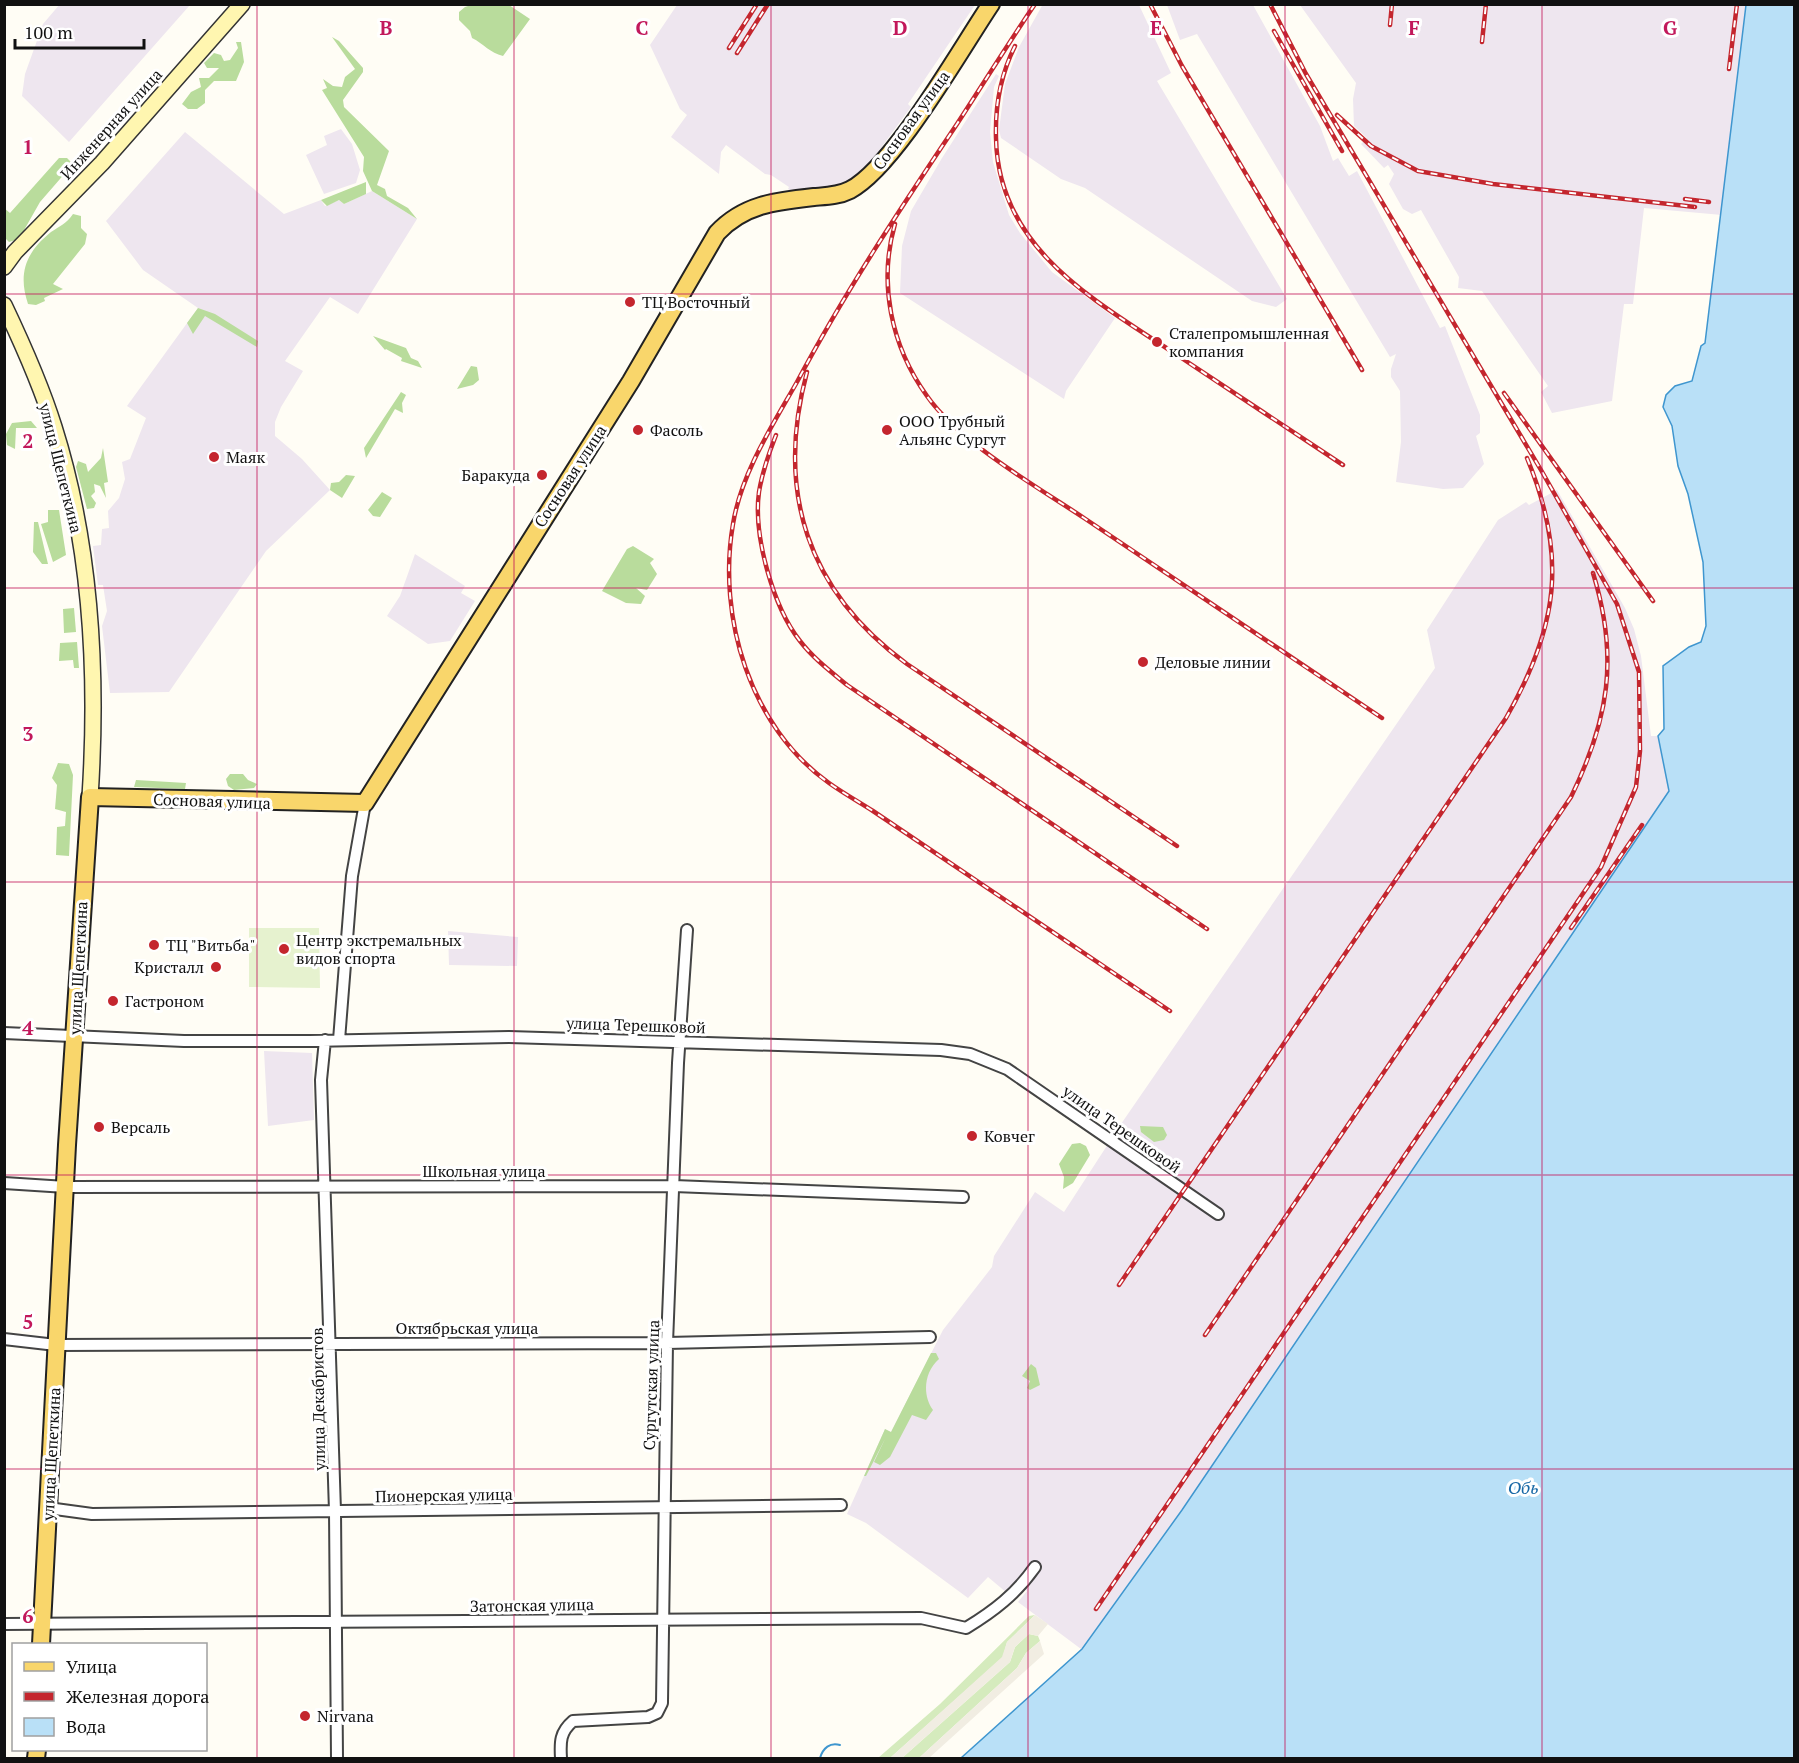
<svg xmlns="http://www.w3.org/2000/svg" width="1799" height="1763" viewBox="0 0 1799 1763" font-family="'PT Serif',serif">
<style>
.industrial{fill:#eee6ef}
.green{fill:#d5ebbd}
.forest{fill:#b9dc9c}
.pitch{fill:#e6f2cf}
.plaza{fill:#f1ede2}
.water{fill:#b9e0f7;stroke:#3f96cf;stroke-width:1.5}
.lines{fill:none;stroke-linecap:round;stroke-linejoin:round}
.stream{stroke:#3f96cf;stroke-width:2}
.street-casing{stroke:#444;stroke-width:14}
.secondary-casing{stroke:#333;stroke-width:18}
.primary-casing{stroke:#222;stroke-width:20}
.street{stroke:#fff;stroke-width:10}
.secondary{stroke:#fff6b0;stroke-width:15}
.primary{stroke:#f9d66b;stroke-width:16}
.rail-casing{stroke:#c4262e;stroke-width:4.5}
.rail{stroke:#fff;stroke-width:2;stroke-dasharray:7;stroke-linecap:butt}
.grid{fill:none;stroke:#c2185b;stroke-width:1.5;stroke-opacity:0.55}
.poi-dot{fill:#c4262e;stroke:#fff;stroke-width:2}
.labels{text-anchor:middle;dominant-baseline:central;stroke-width:6;stroke-linejoin:round;paint-order:stroke}
.street-label{font-size:16px;fill:#111;stroke:#fff}
.poi-label{font-size:16px;fill:#111;stroke:#fff;text-anchor:start}
.water-label{font-size:18px;font-style:italic;fill:#1768a6;stroke:#fff}
.grid-label{font-size:20px;text-anchor:middle;font-weight:bold;fill:#c2185b;stroke:#fff;stroke-width:6;stroke-linejoin:round;paint-order:stroke}
</style>
<rect width="100%" height="100%" fill="#fffdf5"/>
<!-- industrial -->
<path class="industrial" d="M60 4 190 5 69 142 22 96 25 74 43 24Z
M1043 4 1139 5 1171 73 1157 81 1287 299 1276 307 1252 301 1085 188 1061 179 1001 138 999 130 1005 84 1019 47Z
M677 5H975L908 104 911 107 861 175 841 188 794 193 788 189 789 187 771 175 765 174 726 145 721 152 719 174 671 137 687 115 680 109 650 45Z
M1167 5H1253L1320 126 1333 161 1338 158 1349 176 1357 171 1440 328 1445 326 1480 415V433L1476 436 1484 464 1463 488 1443 489 1396 482 1401 442 1400 391 1391 377V369L1396 354 1390 357 1197 34 1180 40Z
M1300 5H1746L1722 215 1644 208 1633 304H1624L1612 401 1552 413 1541 392 1548 386 1482 291 1458 288 1459 277 1421 210 1412 214 1403 209 1389 184 1394 174 1388 165 1384 168 1361 144 1367 138 1354 126 1353 99 1356 83Z
M996 74 999 76 994 87 990 132 993 162 1009 215 1020 233 1052 272 1115 318 1066 391 1064 399 900 293 902 246 911 211 942 158Z
M341 129 352 144 360 170 356 183 324 194 306 155 327 145 324 136Z
M185 132 284 214 321 200 325 206 339 200 344 204 372 191 417 219 358 314 330 297 285 361 303 371 281 407 275 422V436L302 459 330 490 266 551 169 692 110 693 102 626 107 611 103 585H98L93 546 101 545 102 529 109 528 108 511 119 498 125 479 122 462 130 459 146 418 127 406 198 308 143 270 106 221Z
M1557 490 1625 608 1634 629 1641 656 1651 736H1658L1669 791 1182 1510 1081 1649 1018 1602 1027 1591 1016 1583 1007 1593 988 1577 968 1598 866 1523 847 1514 885 1429 891 1432 943 1330 992 1267 994 1256 1035 1192 1064 1212 1121 1124 1435 668 1427 630 1498 520 1526 502 1529 505Z
M415 554 465 586 461 593 475 601 450 641 428 644 387 616 400 596Z
M448 931 518 937 517 966 449 965Z
M264 1051 312 1053 314 1120 268 1126Z"/>
<!-- green -->
<path class="green" d="M1035 1615 1007 1642 1003 1657 890 1758H878L940 1704 1029 1616Z
M1029 1634 1038 1636 1040 1641 1026 1653 1017 1668 919 1758H902L1010 1662 1015 1647Z"/>
<!-- forest -->
<path class="forest" d="M474 4 509 5 530 19 503 56C490 53 484 44 472 38L470 31 459 20V12L465 7Z
M332 37 339 41 363 68V72L343 100 344 107 389 151 377 185 385 189 387 196 408 208 417 219 372 191 363 171 364 157 322 90 327 88 323 79 333 86 342 87 345 77 355 69Z
M236 42H241L244 62 236 81H214L205 90V103L197 109H188L182 104 191 92 201 87 199 78H209L219 68H207L204 63 214 53 221 55 224 61 230 60 238 48Z
M59 158H67L73 164 40 202 19 239 9 242 5 238 4 208 10 213Z
M366 182V194L344 204 339 200 327 206 321 200Z
M73 214 81 216V228L87 234 85 244 53 284 63 289 44 298 45 301 36 305 28 304C18 274 25 253 51 232 60 226 66 224 73 214Z
M198 308 215 314 258 341 257 347 205 316 193 334 187 323Z
M373 336 406 348 411 358 418 361 422 368 401 361 402 358 386 349 385 350Z
M471 366 477 367 479 380 473 385 457 389Z
M401 392 406 395 402 403 403 413 395 409 366 458 364 448Z
M31 421 37 428H16L15 449 7 445 6 434 12 423Z
M103 448 108 482 104 483 106 498 100 486 94 484 95 492 91 496 96 503 94 508 87 509 76 467 78 461 86 464 88 472 101 458Z
M346 475 355 476 342 498 330 490 331 483 339 482Z
M382 492 392 498 380 517 373 516 368 510Z
M48 510H59L66 555 53 562 41 524 48 522Z
M34 522H38L48 564H42L33 552Z
M633 546 654 559 650 563 657 574 647 590 636 588 645 596 641 604 626 603 602 591 627 549Z
M74 608 76 632 64 633 63 609Z
M77 642 79 668H74L73 660 59 661 60 643Z
M58 763 69 764 73 775 69 856 56 855 57 827 65 826 66 812 55 809 57 785 52 778Z
M230 774H243L248 780 257 784 254 788 234 790 228 786 226 779Z
M136 780 186 783 185 789 134 787Z
M1140 1126 1163 1127 1167 1135 1164 1140 1154 1142 1141 1132Z
M1080 1143 1086 1146 1090 1155 1073 1183 1063 1189 1064 1177 1059 1164 1072 1144Z
M931 1353H936L939 1359C924 1372 922 1395 933 1410L926 1420 912 1415 890 1457 880 1465 874 1462 885 1439 866 1476H864L885 1429 891 1432Z
M1031 1364 1036 1368 1040 1385 1030 1390 1027 1388 1030 1381 1022 1376Z"/>
<!-- pitch -->
<path class="pitch" d="M249 928H319L320 988 249 987Z"/>
<!-- plaza -->
<path class="plaza" d="M1035 1615 1048 1624 1038 1636 1029 1634 1015 1647 1010 1662 902 1758H890L1002 1657 1007 1642Z
M1040 1641 1044 1654 929 1758H919L1017 1668 1026 1653Z"/>
<!-- water -->
<path class="water" d="M1746 5H1794V1758H961L1082 1649 1182 1510 1669 791 1658 736 1664 729 1663 666 1689 647 1701 642 1706 626 1703 562 1688 494 1678 466 1672 426 1663 407 1666 395 1675 386 1692 381 1701 346 1705 343Z"/>
<g class="lines">
<!-- stream -->
<path class="stream" d="M820 1758C823 1748 830 1742 840 1745"/>
<!-- street casing -->
<g class="street-casing">
<path id="street" d="M4 1033 184 1041H310L509 1037 941 1050 970 1054 1007 1069 1218 1214
M325 1040 321 1080 335 1511 337 1758
M339 1040 352 876 365 803
M4 1183 66 1187 674 1186 963 1197
M4 1339 56 1345 667 1343 930 1337
M48 1508 92 1514 841 1505
M4 1624 921 1618 966 1628C994 1611 1016 1594 1035 1567
M561 1758C560 1742 560 1732 573 1721L648 1717 657 1713 662 1703 667 1343 678 1063 687 930"/>
</g>
<!-- secondary casing -->
<g class="secondary-casing">
<path id="secondary" d="M4 267 15 252 102 163 242 4
M4 305C23 345 41 385 54 427 91 544 98 675 90 797"/>
</g>
<!-- primary casing -->
<g class="primary-casing">
<path id="primary" d="M41 1644 67 1145 90 797 365 803 631 381 717 233C744 204 777 201 814 197 826 196 838 196 850 190 894 167 960 50 991 4
M36 1758 37 1750"/>
</g>
<!-- street -->
<use href="#street" class="street"/>
<!-- secondary -->
<use href="#secondary" class="secondary"/>
<!-- primary -->
<use href="#primary" class="primary"/>
<!-- rail casing -->
<g class="rail-casing">
<path id="rail" d="M1035 4C1008 44 983 84 957 124 900 209 845 292 797 382 772 426 741 474 733 524 717 617 750 727 829 783 843 793 859 802 873 811L1170 1011
M1150 4 1182 66 1362 370
M1390 25 1392 4
M1274 31 1342 151
M1482 42 1486 4
M1015 46C1000 76 995 105 996 138 998 251 1098 302 1180 357 1234 393 1289 429 1343 465
M729 48 757 4
M737 53 768 4
M1729 69 1737 4
M1337 115 1371 146 1418 171 1493 184 1695 207
M1685 199 1709 202
M895 224C878 283 891 346 927 396 960 443 1036 486 1084 518 1184 585 1283 652 1382 718
M807 372C775 491 807 591 907 664L1177 846
M1504 393 1653 601
M776 435C769 453 762 473 759 492 753 535 773 607 800 641 813 658 830 671 847 685L1207 929
M1571 928 1642 825
M1119 1285 1506 718C1558 627 1568 557 1527 458
M1205 1335 1571 797C1609 719 1619 657 1593 573
M1096 1609 1601 867 1636 787 1640 751 1639 672 1617 604 1541 470 1306 74 1270 4"/>
</g>
<!-- rail -->
<use href="#rail" class="rail"/>
</g>
<!-- grid -->
<path class="grid" d="M257 4V1758M514 4V1758M771 4V1758M1028 4V1758M1285 4V1758M1542 4V1758M4 294H1794M4 588H1794M4 882H1794M4 1175H1794M4 1469H1794"/>
<!-- markers -->
<g class="poi-dot">
<circle cx="630" cy="302" r="6"/>
<circle cx="1157" cy="342" r="6"/>
<circle cx="638" cy="430" r="6"/>
<circle cx="887" cy="430" r="6"/>
<circle cx="214" cy="457" r="6"/>
<circle cx="542" cy="475" r="6"/>
<circle cx="1143" cy="662" r="6"/>
<circle cx="154" cy="945" r="6"/>
<circle cx="284" cy="949" r="6"/>
<circle cx="216" cy="967" r="6"/>
<circle cx="113" cy="1001" r="6"/>
<circle cx="99" cy="1127" r="6"/>
<circle cx="972" cy="1136" r="6"/>
<circle cx="305" cy="1716" r="6"/>
</g>
<g class="labels">
<!-- street labels -->
<g class="street-label">
<text transform="translate(911 120) rotate(-54)">Сосновая улица</text>
<text transform="translate(111 124) rotate(-48)">Инженерная улица</text>
<text transform="translate(61 468) rotate(76)">улица Щепеткина</text>
<text transform="translate(570 476) rotate(-57)">Сосновая улица</text>
<text transform="translate(212 801) rotate(2)">Сосновая улица</text>
<text transform="translate(78 968) rotate(-87)">улица Щепеткина</text>
<text transform="translate(636 1025) rotate(2)">улица Терешковой</text>
<text transform="translate(1122 1129) rotate(35)">улица Терешковой</text>
<text x="484" y="1171">Школьная улица</text>
<text x="467" y="1328">Октябрьская улица</text>
<text transform="translate(651 1385) rotate(-88)">Сургутская улица</text>
<text transform="translate(318 1399) rotate(-91)">улица Декабристов</text>
<text transform="translate(51 1454) rotate(-87)">улица Щепеткина</text>
<text transform="translate(444 1495) rotate(-1)">Пионерская улица</text>
<text transform="translate(532 1605) rotate(-1)">Затонская улица</text>
</g>
<!-- poi labels -->
<g class="poi-label">
<text x="642" y="302">ТЦ Восточный</text>
<text x="1169" y="333">Сталепромышленная<tspan x="1169" dy="18">компания</tspan></text>
<text x="899" y="421">ООО Трубный<tspan x="899" dy="18">Альянс Сургут</tspan></text>
<text x="650" y="430">Фасоль</text>
<text x="226" y="457">Маяк</text>
<text x="530" y="475" text-anchor="end">Баракуда</text>
<text x="1155" y="662">Деловые линии</text>
<text x="296" y="940">Центр экстремальных<tspan x="296" dy="18">видов спорта</tspan></text>
<text x="166" y="945">ТЦ "Витьба"</text>
<text x="204" y="967" text-anchor="end">Кристалл</text>
<text x="125" y="1001">Гастроном</text>
<text x="111" y="1127">Версаль</text>
<text x="984" y="1136">Ковчег</text>
<text x="317" y="1716">Nirvana</text>
</g>
<!-- water labels -->
<g class="water-label">
<text x="1523" y="1487">Обь</text>
</g>
</g>
<g class="grid-label">
<text x="386" y="35">B</text>
<text x="642" y="35">C</text>
<text x="900" y="35">D</text>
<text x="1156" y="35">E</text>
<text x="1414" y="35">F</text>
<text x="1670" y="35">G</text>
<text x="28" y="154">1</text>
<text x="28" y="448">2</text>
<text x="28" y="741">3</text>
<text x="28" y="1035">4</text>
<text x="28" y="1329">5</text>
<text x="28" y="1623">6</text>
</g>
<!-- border -->
<rect width="1799" height="1763" fill="none" stroke="#111111" stroke-width="12"/>
<!-- legend -->
<rect x="12" y="1643" width="195" height="108" fill="#ffffff" stroke="#a0a0a0" stroke-width="1.5"/>
<rect x="24" y="1662" width="30" height="9" fill="#f9d66b" stroke="#a0a0a0" stroke-width="1.5"/>
<text x="66" y="1673" font-size="18" fill="#111111">Улица</text>
<rect x="24" y="1692" width="30" height="9" fill="#c4262e" stroke="#a0a0a0" stroke-width="1.5"/>
<text x="66" y="1703" font-size="18" fill="#111111">Железная дорога</text>
<rect x="24" y="1718" width="30" height="18" fill="#b9e0f7" stroke="#a0a0a0" stroke-width="1.5"/>
<text x="66" y="1733" font-size="18" fill="#111111">Вода</text>
<!-- scale -->
<path d="M15 39v9h129v-9" fill="none" stroke="#111111" stroke-width="3"/>
<text x="24" y="39" font-size="18" fill="#111111" stroke="#ffffff" stroke-width="4.5" paint-order="stroke">100 m</text>
</svg>
